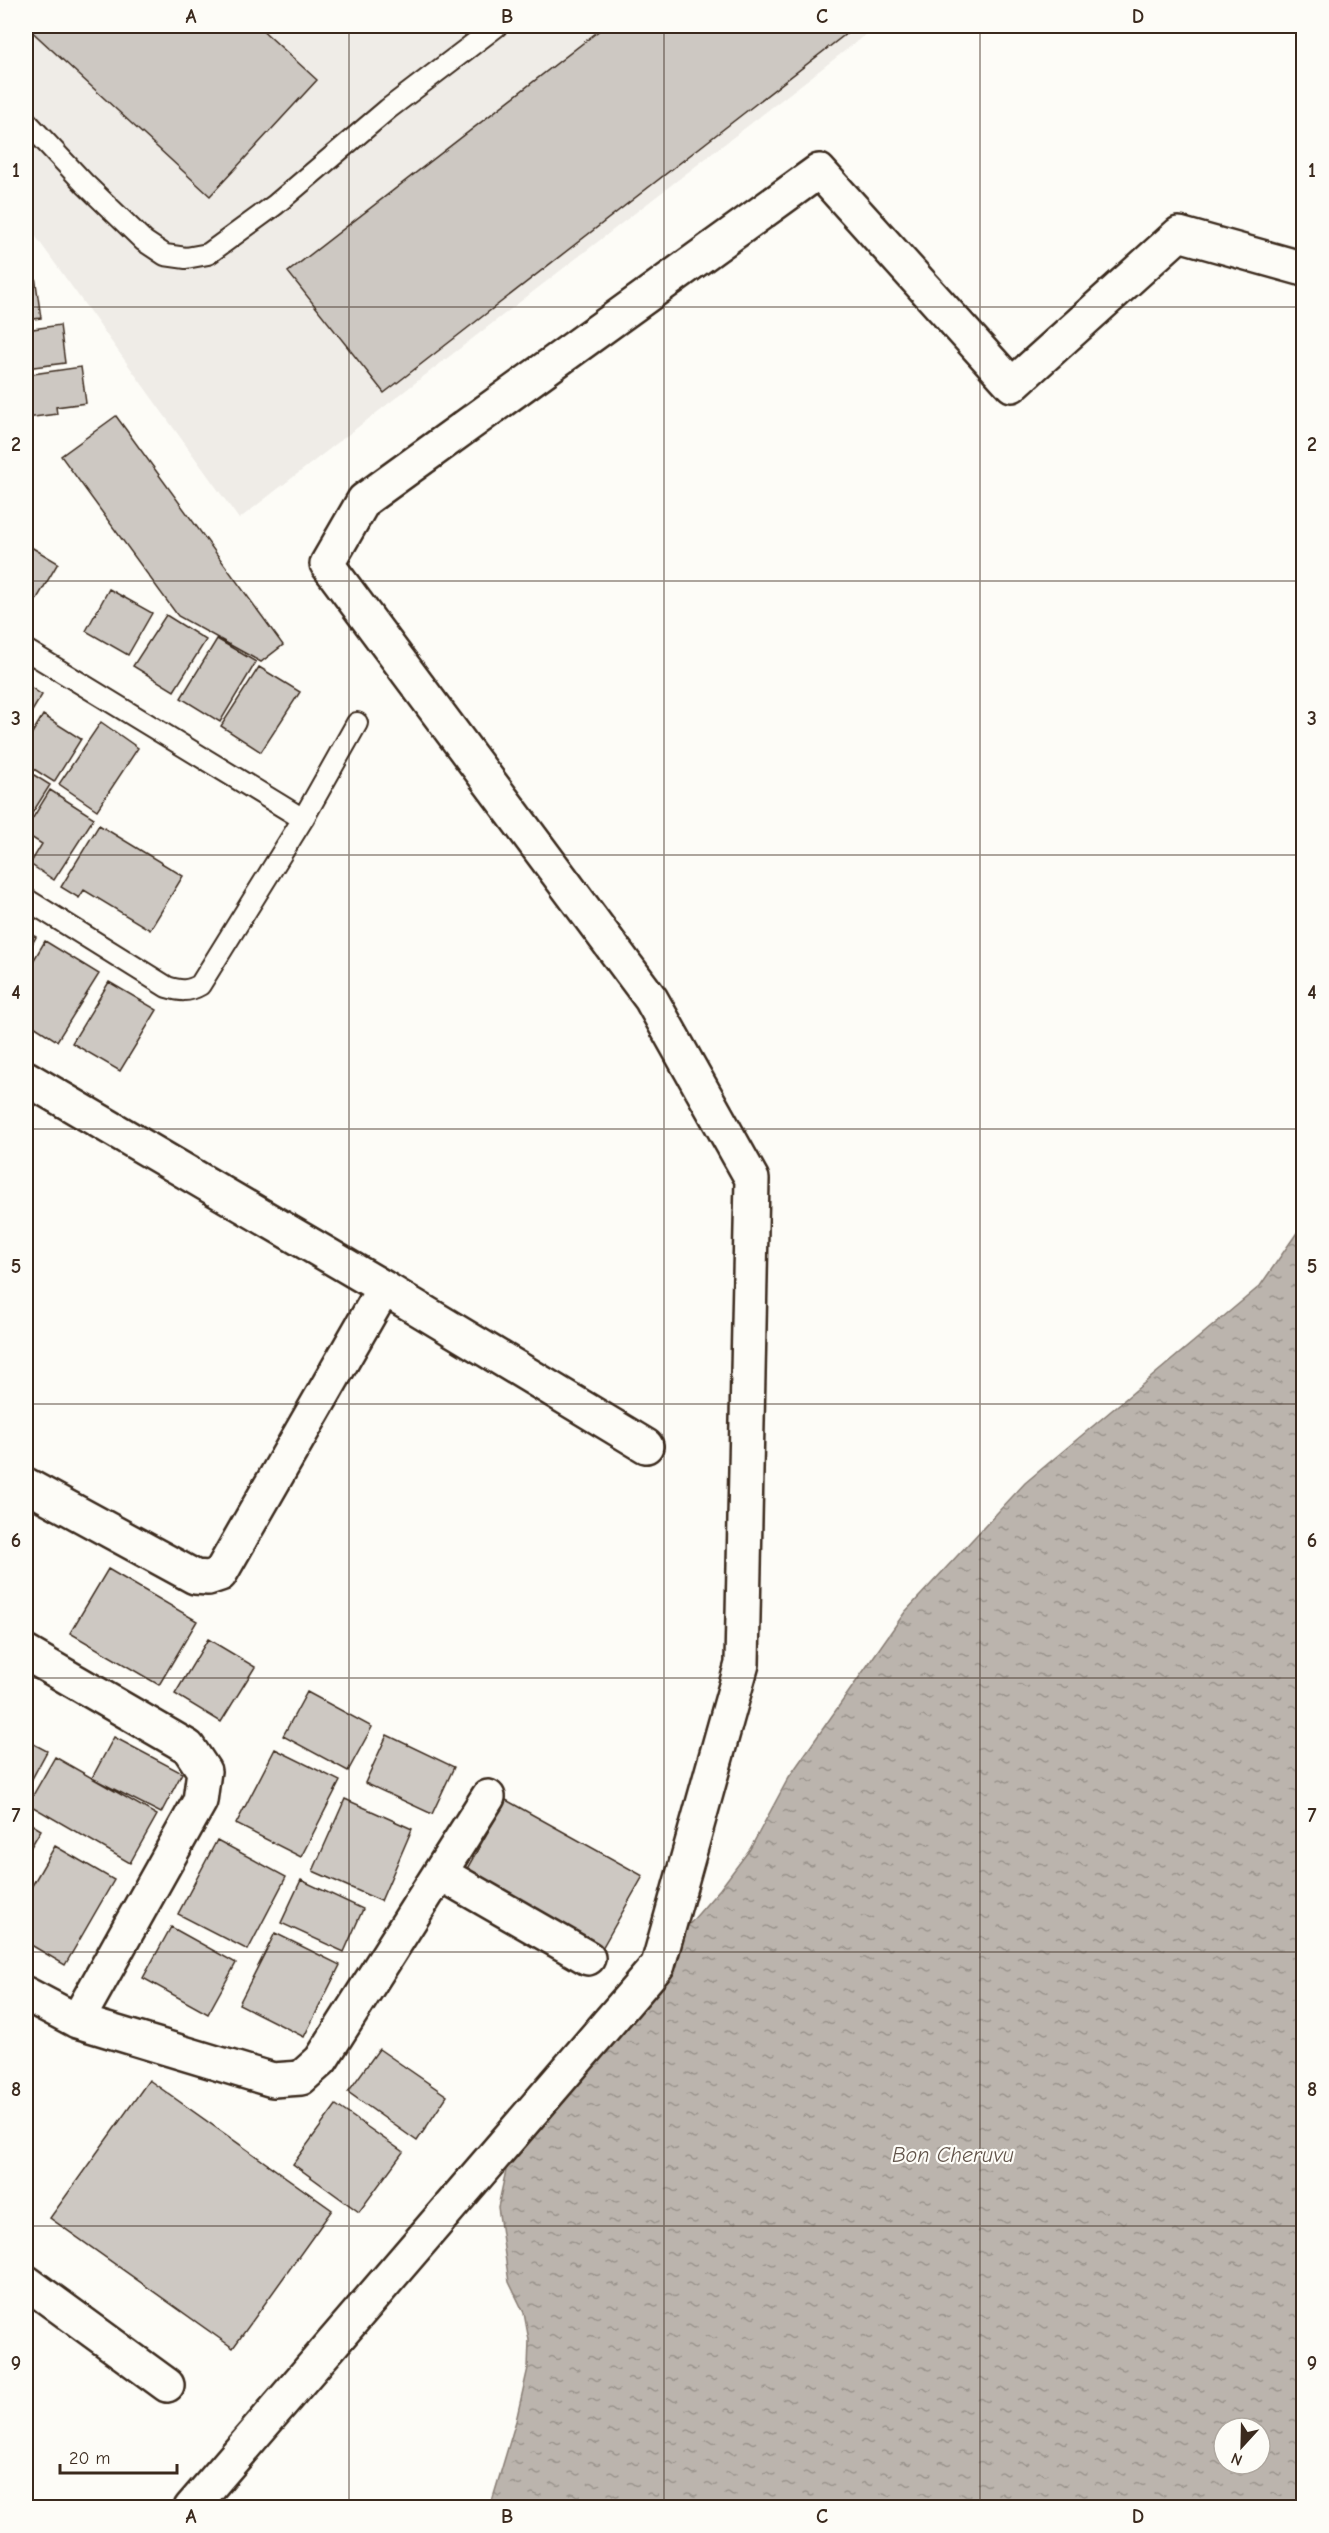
<svg xmlns="http://www.w3.org/2000/svg" width="1329" height="2533" viewBox="0 0 1329 2533" font-family="'Comic Neue',sans-serif">
<style>
.built{fill:#efece7}
.water{fill:url(#water-ripples);stroke:#887d74;stroke-width:1.5;fill-rule:evenodd}
.building{fill:#cdc8c2;stroke:#3b2a1e;stroke-width:1.5}
.lines{fill:none;stroke-linecap:round;stroke-linejoin:round}
.service-casing{stroke:#3b2a1e;stroke-width:24}
.minor-casing{stroke:#3b2a1e;stroke-width:38}
.service{stroke:#fdfcf7;stroke-width:20}
.minor{stroke:#fdfcf7;stroke-width:33}
.grid{fill:none;stroke:#3b2a1e;stroke-width:1.5;stroke-opacity:0.55}
.labels{text-anchor:middle;dominant-baseline:central;stroke-width:4.5;stroke-linejoin:round;paint-order:stroke}
.water-label{font-size:22px;font-style:italic;fill:#615349;stroke:#fdfcf7}
.neatline{fill:none;stroke:#3b2a1e;stroke-width:2}
.grid-label{font-size:20px;text-anchor:middle;font-weight:bold;fill:#3b2a1e}
</style>
<defs>
<pattern id="water-ripples" width="26" height="14" patternUnits="userSpaceOnUse" patternTransform="scale(1.5)"><rect width="26" height="14" fill="#bbb4ad"/><path d="M2 4q2-2 4 0t4 0M15 11q2-2 4 0t4 0" fill="none" stroke="#99938c"/></pattern>
</defs>
<rect width="100%" height="100%" fill="#fdfcf7"/>
<filter id="ink" filterUnits="userSpaceOnUse"><feTurbulence type="fractalNoise" baseFrequency=".0167" numOctaves="2"/><feDisplacementMap in="SourceGraphic" scale="12" xChannelSelector="R" yChannelSelector="G"/><feConvolveMatrix kernelMatrix="1 2 1 2 8 2 1 2 1" color-interpolation-filters="sRGB"/></filter>
<g filter="url(#ink)">
<!-- built -->
<path class="built" d="M26 26H877L239 519 26 223Z"/>
<!-- water -->
<path class="water" d="M1303 1224V2507L490 2508 516 2421 528 2368 529 2340 524 2313 509 2282 498 2207 508 2161 665 1952 720 1889 750 1849 789 1777 905 1612 1025 1483 1260 1286ZM1224 2428H1260V2464H1224Z"/>
<!-- building -->
<path class="building" d="M26 26H258L317 80 210 196Z
M605 26H856L384 393 288 272Z
M32 255 41 318 26 320V256Z
M60 325 65 363 26 368V330Z
M81 367 86 403 56 407 57 414 26 418V375Z
M116 416 283 645 261 662 178 616 61 456Z
M26 544 58 563 28 614 26 613Z
M109 589 152 613 128 655 86 631Z
M166 615 206 640 174 691 133 666Z
M217 639 256 662 220 722 181 698Z
M259 667 300 692 261 752 221 726Z
M26 684 42 695 26 721Z
M43 715 81 739 54 782 26 764V743Z
M101 722 138 748 97 810 59 784Z
M26 770 50 785 26 823Z
M50 790 94 818 54 880 30 864 42 844 26 834V829Z
M99 825 183 876 150 930 84 890 79 898 61 887Z
M26 931 36 937 26 955Z
M45 941 99 974 57 1041 26 1021V973Z
M109 982 157 1010 120 1071 72 1043Z
M108 1569 197 1621 159 1685 70 1633Z
M208 1639 255 1667 221 1722 175 1694Z
M307 1692 372 1727 348 1771 283 1736Z
M387 1735 454 1767 432 1814 365 1783Z
M114 1737 182 1773 161 1813 92 1778Z
M26 1740 47 1751 26 1790Z
M275 1749 340 1781 301 1857 236 1824Z
M55 1757 157 1815 130 1863 28 1804Z
M345 1799 412 1829 381 1901 313 1871Z
M506 1800 643 1876 601 1950 464 1874Z
M26 1821 41 1830 26 1855Z
M217 1840 286 1877 248 1950 178 1914Z
M55 1846 114 1880 65 1965 26 1942V1896Z
M301 1880 363 1909 344 1952 281 1923Z
M171 1927 236 1963 208 2014 143 1978Z
M275 1933 340 1965 304 2037 239 2004Z
M379 2049 447 2096 417 2141 348 2092Z
M149 2080 332 2210 233 2348 50 2218Z
M336 2105 403 2152 359 2212 293 2164Z"/>
<g class="lines">
<!-- service casing -->
<g class="service-casing">
<path id="service" d="M26 121 85 184 144 241 165 255 186 258 208 254 275 205 388 109 497 26
M26 650 303 819
M26 899 167 987C180 991 188 992 200 985L303 819 357 723"/>
</g>
<!-- minor casing -->
<g class="minor-casing">
<path id="minor" d="M26 1078 384 1288 220 1574 208 1578 195 1577 26 1485
M384 1288 646 1446
M26 1653 188 1747 204 1771 200 1801 77 2021
M440 1873 588 1958
M26 1994 77 2021 273 2080 301 2078 321 2060 488 1797
M26 2282 167 2385
M191 2508 658 1965 742 1664 752 1179 651 999 327 564 364 500 819 171 1012 385 1179 234 1304 269"/>
</g>
<!-- service -->
<use href="#service" class="service"/>
<!-- minor -->
<use href="#minor" class="minor"/>
</g>
</g>
<!-- grid -->
<path class="grid" d="M349 26V2508M664 26V2508M980 26V2508M26 307H1304M26 581H1304M26 855H1304M26 1129H1304M26 1404H1304M26 1678H1304M26 1952H1304M26 2226H1304"/>
<g class="labels">
<!-- water labels -->
<g class="water-label">
<text x="953" y="2155">Bon Cheruvu</text>
</g>
</g>
<!-- margin -->
<rect width="1329" height="2533" fill="none" stroke="#fdfcf7" stroke-width="66"/>
<!-- north arrow -->
<g transform="translate(1242 2446) rotate(202)"><circle r="28" fill="#fdfcf7" stroke="#afa8a0" stroke-width="1.5"/>
<path d="M0-4.5L10 22L0 15L-10 22Z" fill="#3b2a1e"/>
<text y="-9" font-size="16" font-weight="bold" text-anchor="middle" fill="#3b2a1e">N</text>
</g>
<!-- scale -->
<path d="M60 2464v9h117v-9" fill="none" stroke="#3b2a1e" stroke-width="3"/>
<text x="69" y="2464" font-size="18" fill="#3b2a1e" stroke="#fdfcf7" stroke-width="4.5" paint-order="stroke">20 m</text>
<rect x="33" y="33" width="1263" height="2467" class="neatline"/>
<g class="grid-label">
<text x="191" y="23">A</text>
<text x="507" y="23">B</text>
<text x="822" y="23">C</text>
<text x="1138" y="23">D</text>
<text x="16" y="177">1</text>
<text x="1312" y="177">1</text>
<text x="16" y="451">2</text>
<text x="1312" y="451">2</text>
<text x="16" y="725">3</text>
<text x="1312" y="725">3</text>
<text x="16" y="999">4</text>
<text x="1312" y="999">4</text>
<text x="16" y="1273">5</text>
<text x="1312" y="1273">5</text>
<text x="16" y="1547">6</text>
<text x="1312" y="1547">6</text>
<text x="16" y="1822">7</text>
<text x="1312" y="1822">7</text>
<text x="16" y="2096">8</text>
<text x="1312" y="2096">8</text>
<text x="16" y="2370">9</text>
<text x="1312" y="2370">9</text>
<text x="191" y="2523">A</text>
<text x="507" y="2523">B</text>
<text x="822" y="2523">C</text>
<text x="1138" y="2523">D</text>
</g>
</svg>
